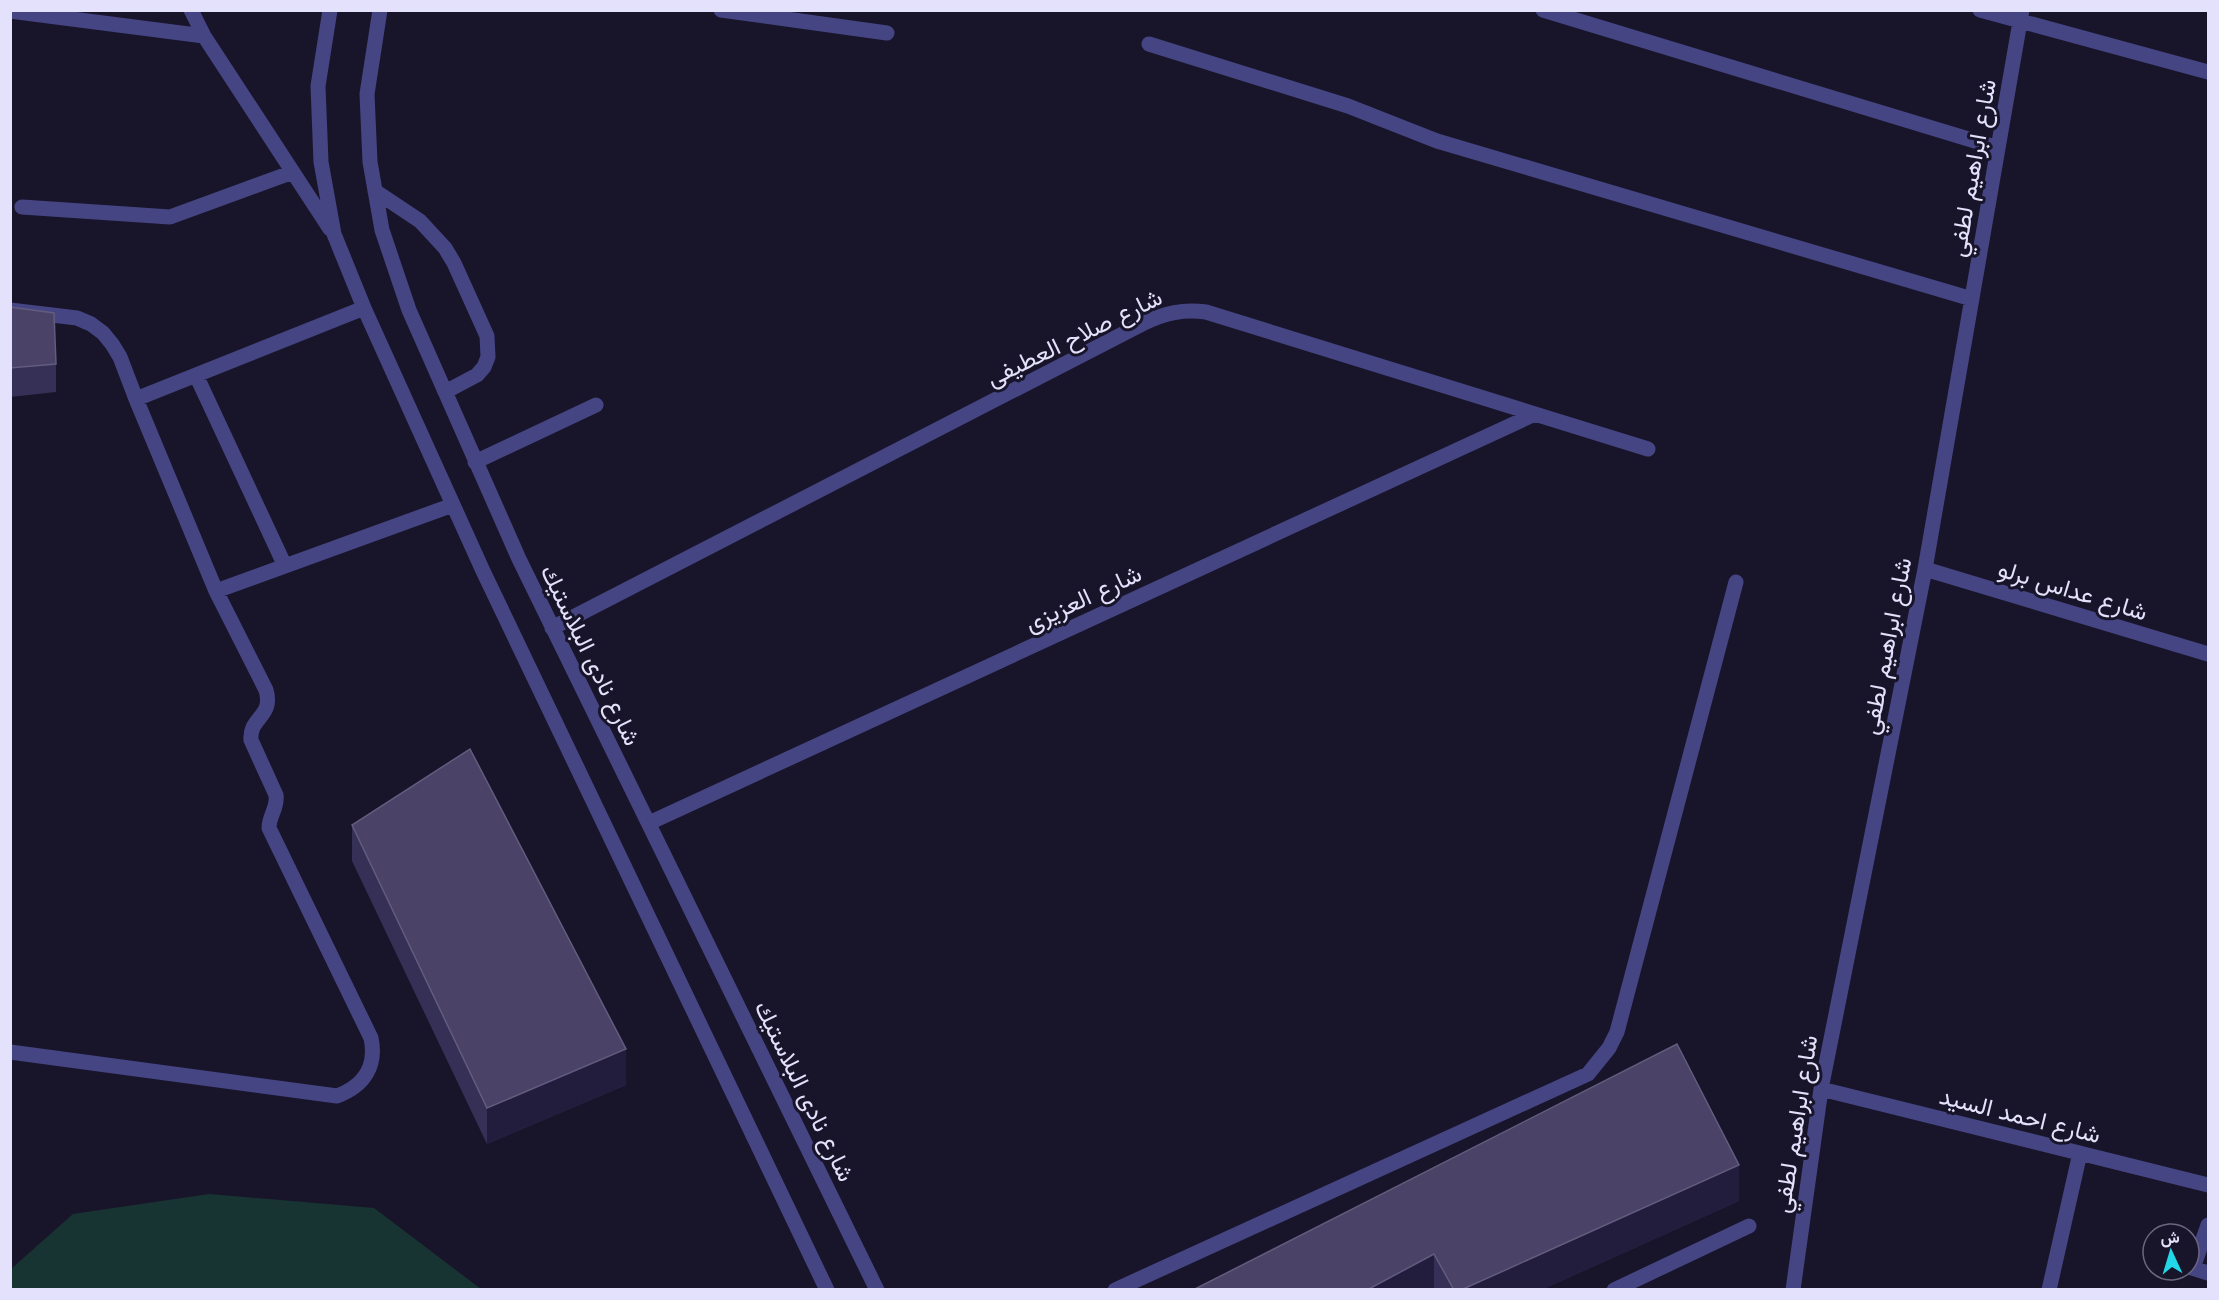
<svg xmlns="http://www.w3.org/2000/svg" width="2219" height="1300" viewBox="0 0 2219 1300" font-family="Jost,Vazirmatn,sans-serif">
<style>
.green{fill:#183432}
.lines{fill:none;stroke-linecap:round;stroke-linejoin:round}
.minor{stroke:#464584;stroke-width:15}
.wall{fill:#373056}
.shaded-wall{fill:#231d3d}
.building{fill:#4a4367;stroke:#625c7f;stroke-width:1.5}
.labels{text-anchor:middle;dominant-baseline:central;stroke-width:6;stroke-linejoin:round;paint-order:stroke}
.street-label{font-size:24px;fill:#e4e1fc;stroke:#18152a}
</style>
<rect width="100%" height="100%" fill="#18152a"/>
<!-- green -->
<path class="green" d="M209 1194 374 1208 481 1289H11V1269L73 1214Z"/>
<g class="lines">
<!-- minor -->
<path class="minor" d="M191 10 204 36 330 229
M330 10 318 86 321 162 334 234 364 308 483 571 827 1290
M380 10 367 94 370 162 382 230 409 310 519 559 877 1290
M721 10 887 33
M1543 10 1998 148
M1980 10 2208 72
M10 11 204 36
M1149 44 1348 106 1437 141 1972 299
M375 191 420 221 445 248 454 263 487 336 488 357 484 367 477 375 445 392
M22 207 170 217 293 172
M10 310 77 318 91 324 103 333 112 344 120 357 136 399 216 591 266 690C274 717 249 717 251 740L276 795C278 808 269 815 269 828L371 1038C377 1066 364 1086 337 1096L10 1052
M196 375 285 566
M136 399 364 308
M475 462 596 405
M1925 569 2208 654
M216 591 453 505
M552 628 1144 323C1165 313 1183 309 1206 312L1648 449
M649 823 1535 414
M1821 1089 2208 1185
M2189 1267 2208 1273
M2193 1268 2208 1225
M1115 1290 1588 1074 1609 1048 1617 1032 1736 582
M1614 1290 1749 1226
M1793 1290 1821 1089 1925 569 2022 10
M2049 1290 2080 1153"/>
</g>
<!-- wall -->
<path class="wall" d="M10 307 56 364V392L10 397Z
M352 825 626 1085 487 1144 352 861Z
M1739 1201 1541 1290H1193Z"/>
<!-- shaded-wall -->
<path class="shaded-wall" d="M626 1049V1085L487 1144V1108Z
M1739 1165V1201L1541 1290H1461Z
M1434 1254V1290H1367Z"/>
<!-- building -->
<path class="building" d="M10 307 54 313 56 364 10 368Z
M470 749 626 1049 487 1108 352 825Z
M1677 1044 1739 1165 1461 1290H1454L1434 1254 1367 1290H1193Z"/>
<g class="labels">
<!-- street labels -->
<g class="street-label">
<text transform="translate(1972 168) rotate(-80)">شارع ابراهيم لطفي</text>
<text transform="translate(1074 337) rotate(-26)">شارع صلاح العطيفى</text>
<text transform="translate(2073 590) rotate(17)">شارع عداس برلو</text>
<text transform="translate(1083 598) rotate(-25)">شارع العزيزى</text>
<text transform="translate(1886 646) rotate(-79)">شارع ابراهيم لطفي</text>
<text transform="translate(591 655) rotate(64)">شارع نادى البلاستيك</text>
<text transform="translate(805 1091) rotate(64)">شارع نادى البلاستيك</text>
<text transform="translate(2020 1115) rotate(14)">شارع احمد السيد</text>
<text transform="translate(1795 1124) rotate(-81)">شارع ابراهيم لطفي</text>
</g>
</g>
<!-- border -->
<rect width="2219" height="1300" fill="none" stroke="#e4e1fc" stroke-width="24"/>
<!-- north arrow -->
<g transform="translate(2171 1252) rotate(356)"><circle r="28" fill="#18152a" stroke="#6a677e" stroke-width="1.5"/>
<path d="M0-4.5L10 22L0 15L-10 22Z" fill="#22d7e7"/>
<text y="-9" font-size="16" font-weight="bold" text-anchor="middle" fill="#e4e1fc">ش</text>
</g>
</svg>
